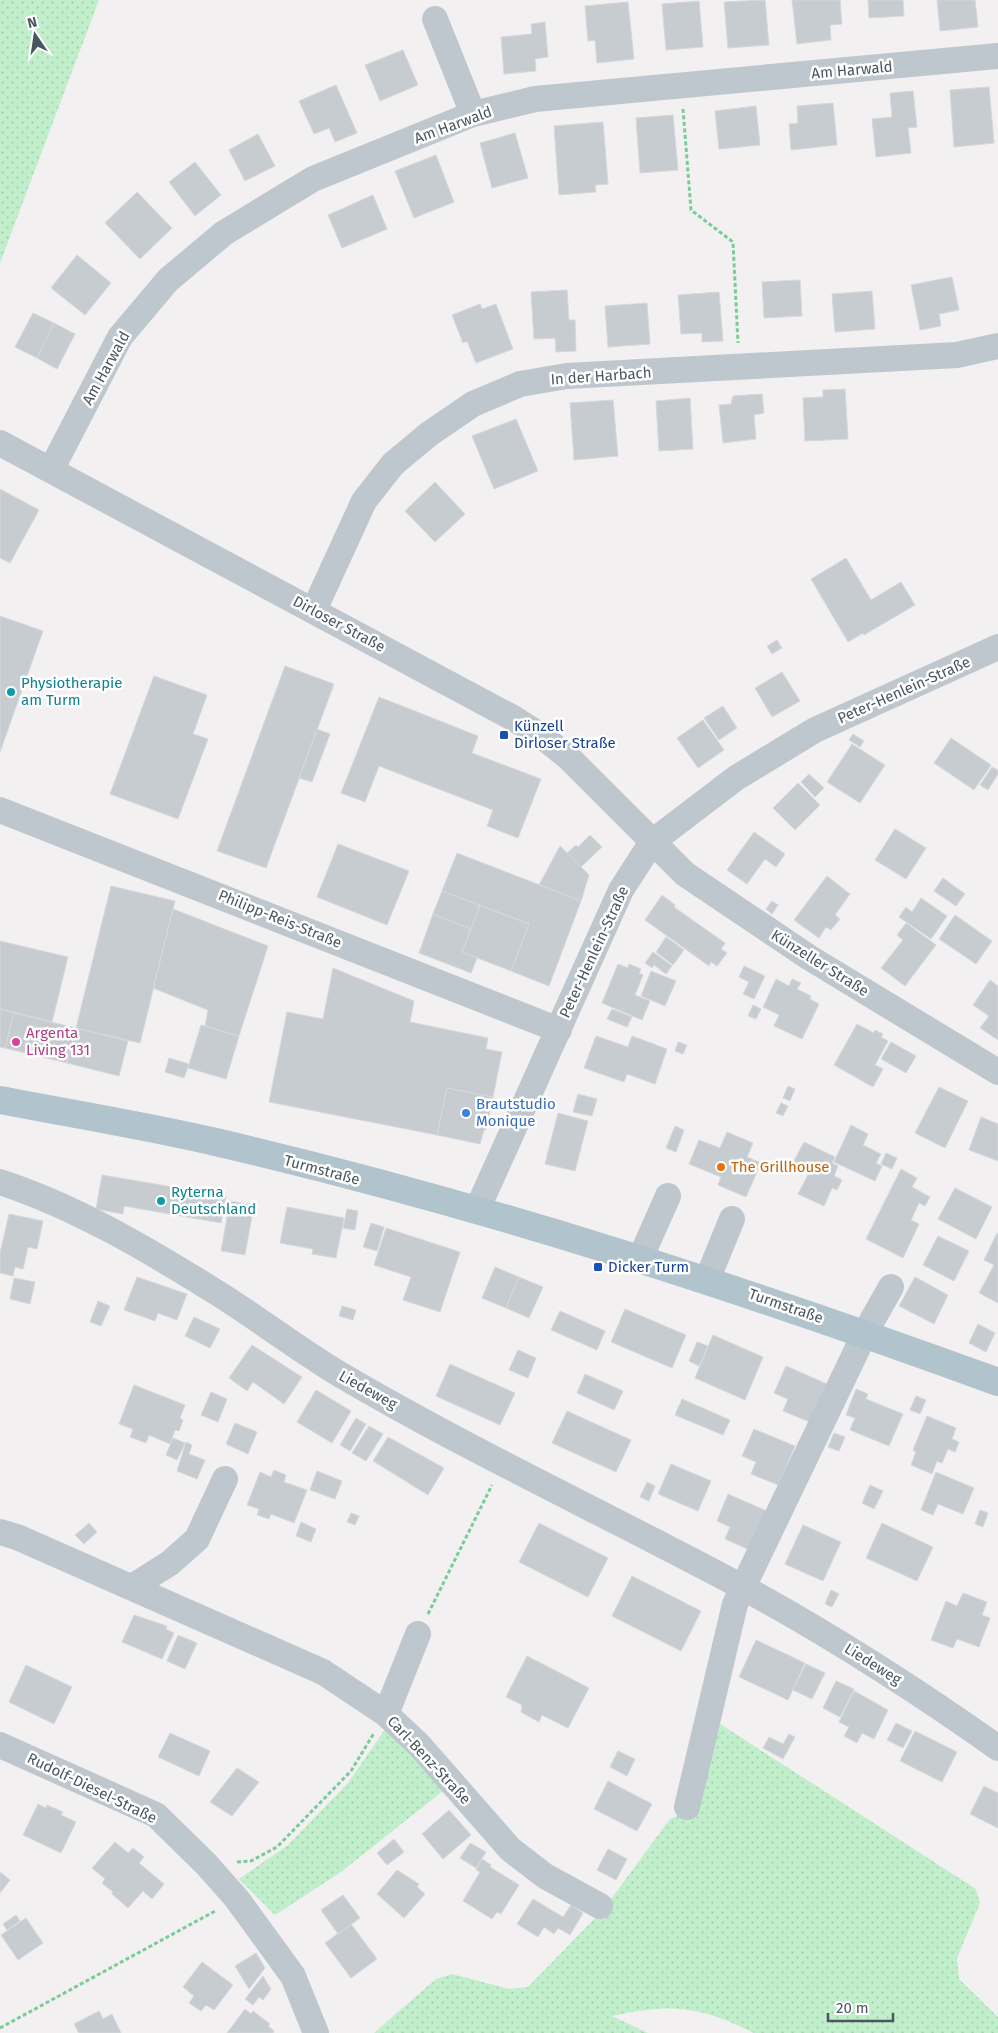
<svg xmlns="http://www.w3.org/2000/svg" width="998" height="2033" viewBox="0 0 998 2033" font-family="'Fira Sans',sans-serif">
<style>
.green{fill:url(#green-dots)}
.building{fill:#c7ccd0;stroke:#d5d8dc}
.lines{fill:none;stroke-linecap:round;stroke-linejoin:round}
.path{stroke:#79cc97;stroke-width:3;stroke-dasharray:4 2.5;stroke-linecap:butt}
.minor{stroke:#bdc7cd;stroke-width:26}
.major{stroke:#b1c4ce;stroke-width:28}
.culture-dot{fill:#0f9aa8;stroke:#fff;stroke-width:2}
.transit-dot{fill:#1a4fb4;stroke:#fff;stroke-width:2}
.hotel-dot{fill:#d1479c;stroke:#fff;stroke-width:2}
.shop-dot{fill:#3f7fe0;stroke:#fff;stroke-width:2}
.food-dot{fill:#e8710a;stroke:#fff;stroke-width:2}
.labels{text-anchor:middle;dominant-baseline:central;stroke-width:5;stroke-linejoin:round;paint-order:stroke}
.street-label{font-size:15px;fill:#49575e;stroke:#fff}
.culture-label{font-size:15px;fill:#0d838f;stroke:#fff;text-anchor:start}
.transit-label{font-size:15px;fill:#164399;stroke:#fff;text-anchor:start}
.hotel-label{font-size:15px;fill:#b23c85;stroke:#fff;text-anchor:start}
.shop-label{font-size:15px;fill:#366cbe;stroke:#fff;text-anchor:start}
.food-label{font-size:15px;fill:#c56008;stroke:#fff;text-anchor:start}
</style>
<defs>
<pattern id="green-dots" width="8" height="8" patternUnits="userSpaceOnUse" patternTransform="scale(1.25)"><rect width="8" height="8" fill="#c1eecb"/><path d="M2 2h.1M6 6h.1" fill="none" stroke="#a7ceb1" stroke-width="1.8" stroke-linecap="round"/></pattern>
</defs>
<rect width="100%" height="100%" fill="#f3f0f1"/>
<!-- green -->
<path class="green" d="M0 0H99L0 263Z
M714 1720 976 1889 980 1903 957 1958 959 1979 998 2017V2033H754C700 2006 671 2003 612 2016L648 2033H374L436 1979 452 1974 509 1989 528 1987 603 1910 670 1819 692 1810Z
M386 1728 443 1791 341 1872 275 1915 239 1879 288 1845 348 1783Z"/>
<!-- building -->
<path class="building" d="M765 0 769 45 728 48 724 2Z
M792 0H840L842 24 830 25 831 40 797 44Z
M868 0H903L904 16 869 18Z
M937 0H975L978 27 940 31Z
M699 1 703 47 666 50 662 4Z
M628 2 634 59 597 63 595 40 588 41 585 6Z
M545 22 548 57 535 59 536 71 504 74 501 37 532 34 531 24Z
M403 50 418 85 380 101 365 65Z
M336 85 357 133 335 142 329 128 314 134 299 101Z
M989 87 994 143 954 147 950 90Z
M913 91 917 127 908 128 911 153 876 157 872 119 892 117 890 93Z
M833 103 837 145 791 150 789 124 798 123 797 106Z
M756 106 760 145 719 149 715 111Z
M673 115 678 170 640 173 636 118Z
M603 122 608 184 595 185 596 192 559 195 554 126Z
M515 133 528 178 492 188 480 143Z
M258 134 275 166 245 181 229 150Z
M436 155 454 202 414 218 395 171Z
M195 162 221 195 195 216 169 182Z
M137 192 172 228 140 259 105 223Z
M373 195 387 229 342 248 328 215Z
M77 255 111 283 85 315 51 288Z
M952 277 959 310 939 314 941 326 920 330 911 285Z
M800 280 802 316 764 318 762 282Z
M567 290 569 320H575L576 351 556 352 555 338 534 339 531 292Z
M872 291 875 329 835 332 832 294Z
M719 292 723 341 702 342V333L681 334 678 295Z
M647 303 650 344 608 347 605 306Z
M480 304 482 309 496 304 513 349 476 363 467 341 463 343 452 315Z
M33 313 54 323 37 358 15 347Z
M54 323 75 334 57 369 37 358Z
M845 389 848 439 805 441 803 398 823 397V390Z
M762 394 764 413 754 415 756 439 723 443 719 405 731 404 733 396Z
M690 398 693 449 659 451 656 401Z
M613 400 618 456 574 460 570 403Z
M516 419 538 471 494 489 472 436Z
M435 482 465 514 435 542 405 511Z
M0 489 39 510 10 563 0 558Z
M846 558 871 600 901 582 915 605 864 635 863 633 848 642 811 579Z
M0 616 43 631 0 752Z
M777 640 782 648 772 654 767 646Z
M285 666 334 684 266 868 217 851Z
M782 672 800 701 772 717 755 688Z
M154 676 207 695 193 734 208 739 178 819 110 794Z
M379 697 478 736 472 753 541 779 518 838 487 826 493 810 379 766 365 802 341 793Z
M723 706 737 728 719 740 704 718Z
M703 720 724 750 698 768 677 738Z
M317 729 330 734 312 782 299 778Z
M853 734 864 741 860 747 849 740Z
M951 738 991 765 974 790 934 763Z
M852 744 885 765 860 803 827 782Z
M992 767 998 770V774L988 790 980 785Z
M809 774 824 788 815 797 801 782Z
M798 783 820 805 795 830 773 808Z
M895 829 926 848 906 879 875 860Z
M754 832 785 854 776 867 765 859 747 884 727 870Z
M590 835 602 847 581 867 567 853 576 845 578 847Z
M338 844 409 871 387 925 317 897Z
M560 846 589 875 581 901 539 885Z
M457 853 581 901 549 986 511 971 529 924 442 891Z
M827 876 850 894 835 915 840 919 831 930 826 927 819 938 794 920Z
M943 878 965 894 956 906 934 891Z
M111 886 175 901 140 1043 76 1028Z
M442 891 480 905 471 929 433 914Z
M662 895 675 905 674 907 725 943 721 949 727 953 717 966 711 962 709 966 645 920Z
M921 898 947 916 931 939 899 917 906 907 912 912Z
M772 901 778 905 772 914 766 909Z
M480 905 529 924 511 971 462 952Z
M173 909 268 946 239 1036 205 1026 208 1010 153 988Z
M433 914 471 929 462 952 477 958 471 973 419 953Z
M955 915 992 941 976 964 939 939Z
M906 923 936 945 905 986 881 968 903 940 897 935Z
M666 937 684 950 673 965 656 952Z
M0 941 68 957 52 1022 0 1009Z
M653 952 672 966 666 974 654 965 652 968 645 963Z
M618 964 628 968 629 964 641 969 639 973 643 975 635 995 650 1001 642 1020 602 1003Z
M744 966 765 976 754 999 743 994 749 982 739 977Z
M333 968 414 1001 410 1022 488 1038 486 1049 502 1052 493 1097 447 1088 437 1135 269 1102 287 1012 323 1019Z
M651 971 676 981 665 1006 641 996Z
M776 979 789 986 792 979 801 983 797 989 811 996 810 999 819 1004 802 1039 774 1026 779 1015 763 1007Z
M990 980 998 986V1040L980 1028 989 1016 973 1005Z
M753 1005 761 1009 756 1019 748 1016Z
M0 1009 14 1013 5 1048 0 1047Z
M612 1009 632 1017 627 1027 607 1019Z
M14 1013 76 1028 67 1063 5 1048Z
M857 1024 874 1033 875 1030 883 1034 881 1037 888 1041 875 1065 883 1069 873 1087 834 1065Z
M201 1025 239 1036 226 1079 188 1068Z
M76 1028 128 1041 119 1076 67 1063Z
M596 1036 628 1047 632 1036 667 1049 655 1084 627 1074 624 1082 584 1068Z
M678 1042 687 1045 683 1054 675 1051Z
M891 1042 916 1056 906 1073 881 1059Z
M169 1058 189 1064 184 1078 165 1072Z
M788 1086 795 1089 790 1101 783 1098Z
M939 1087 968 1101 945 1148 915 1133Z
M447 1088 493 1097 486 1130H484L480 1144 437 1135Z
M578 1094 597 1099 592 1116 573 1112Z
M781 1103 788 1106 783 1116 776 1113Z
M558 1113 588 1121 575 1171 545 1164Z
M981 1117 998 1124V1161L969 1150Z
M851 1125 868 1134 863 1145 881 1154 876 1163 882 1166 875 1181 834 1162Z
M675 1126 684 1130 676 1152 666 1148Z
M727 1132 753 1143 747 1157 761 1163 746 1197 718 1185 721 1177 689 1164 699 1140 720 1148Z
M804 1142 835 1157 832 1163 838 1166 834 1176 842 1180 837 1190 832 1188 824 1206 798 1194 811 1169 794 1161Z
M886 1153 897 1158 892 1169 881 1164Z
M901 1169 917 1178 912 1187 930 1197 925 1206 919 1203 911 1220 919 1224 903 1258 866 1239Z
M102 1175 226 1196 221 1223 124 1206 123 1214 96 1209Z
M955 1188 992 1207 976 1239 938 1219Z
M230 1201 254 1205 245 1255 221 1251Z
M287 1207 344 1218 336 1258 312 1254 313 1249 280 1243Z
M347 1209 358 1211 355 1230 343 1228Z
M9 1214 43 1221 37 1249 28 1247 23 1269 15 1267 13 1276 0 1273V1253Z
M371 1223 384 1227 377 1251 363 1247Z
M386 1228 460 1252 440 1312 403 1300 411 1277 374 1265Z
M997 1233H998V1303L979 1293 994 1265 984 1260Z
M938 1236 969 1251 954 1281 923 1265Z
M495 1267 519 1277 506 1308 482 1298Z
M137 1277 187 1294 177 1320 158 1313 155 1321 124 1310Z
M519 1277 543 1287 529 1318 506 1308Z
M915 1277 948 1295 934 1324 899 1306Z
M14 1278 35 1282 30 1304 10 1299Z
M98 1301 110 1306 101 1326 90 1322Z
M342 1306 356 1310 353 1320 339 1316Z
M625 1309 686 1335 672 1368 611 1342Z
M560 1311 605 1331 597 1350 551 1330Z
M194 1317 220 1329 210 1348 185 1336Z
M978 1324 995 1333 986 1352 969 1343Z
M713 1335 763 1357 745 1400 695 1378Z
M697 1342 708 1346 699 1366 689 1361Z
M252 1345 302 1377 284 1404 253 1382 247 1391 229 1378Z
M518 1350 536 1358 528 1378 509 1370Z
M450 1364 515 1393 500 1425 436 1396Z
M786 1366 827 1384 810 1422 783 1411 788 1399 774 1393Z
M585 1374 623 1391 614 1410 577 1393Z
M134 1385 185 1405 180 1418 183 1420 179 1431 175 1430 170 1444 149 1435 146 1443 130 1437 133 1429 119 1424Z
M856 1389 868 1394 866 1399 903 1414 889 1446 850 1430 855 1418 846 1415Z
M316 1390 351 1411 332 1443 297 1422Z
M211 1392 227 1399 218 1422 201 1415Z
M916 1396 926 1400 920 1414 910 1410Z
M682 1399 730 1420 723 1435 675 1415Z
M567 1411 631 1440 616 1472 552 1443Z
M927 1416 956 1428 952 1439 959 1442 955 1452 948 1449 942 1463 937 1461 932 1474 911 1465 916 1452 913 1450Z
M356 1418 366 1424 350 1451 340 1445Z
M235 1423 257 1432 248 1454 226 1444Z
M369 1426 383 1434 366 1461 352 1453Z
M754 1429 795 1446 778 1485 751 1474 756 1462 742 1456Z
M834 1433 845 1437 839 1451 828 1447Z
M388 1437 444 1468 428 1495 373 1461Z
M173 1438 185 1443 177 1460 166 1455Z
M186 1442 192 1445 189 1454 205 1460 197 1479 177 1471Z
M671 1464 711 1481 698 1511 658 1494Z
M274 1470 286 1475 284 1482 307 1490 294 1523 271 1514 269 1519 257 1515 259 1509 247 1505 260 1472 271 1477Z
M317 1471 342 1481 335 1499 310 1490Z
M936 1472 974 1488 963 1514 938 1504 933 1515 921 1510Z
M647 1482 655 1486 649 1501 640 1497Z
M870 1485 883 1491 874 1509 862 1503Z
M728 1494 769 1512 752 1551 725 1539 730 1527 717 1521Z
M980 1510 988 1513 983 1527 975 1524Z
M351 1513 359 1516 355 1525 347 1522Z
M301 1522 316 1529 311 1542 296 1536Z
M89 1523 97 1532 84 1544 75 1535Z
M539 1523 608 1558 588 1597 519 1562Z
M882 1523 933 1547 917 1581 866 1558Z
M803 1525 841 1542 823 1581 785 1564Z
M632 1576 701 1611 681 1651 612 1616Z
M831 1590 839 1594 832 1607 825 1604Z
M963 1593 987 1602 982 1615 990 1618 979 1647 957 1639 953 1648 931 1640 946 1601 957 1606Z
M134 1615 167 1626 166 1629 174 1633 162 1659 122 1642Z
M178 1635 197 1643 185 1669 167 1661Z
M756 1640 805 1663 788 1700 739 1677Z
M527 1656 589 1688 568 1728 542 1715 539 1722 521 1712 522 1705 506 1697Z
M806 1664 825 1673 812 1699 793 1690Z
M26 1665 72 1687 54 1724 9 1702Z
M836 1681 854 1689 840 1717 823 1708Z
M854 1691 888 1710 874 1739 862 1733 857 1743 844 1736 849 1727 839 1722Z
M896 1723 912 1731 903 1748 887 1740Z
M915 1731 957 1752 942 1782 900 1761Z
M170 1733 210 1751 199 1776 158 1757Z
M789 1734 795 1737 783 1759 763 1748 769 1737 783 1744Z
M618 1751 635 1759 627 1776 610 1767Z
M237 1768 259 1782 232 1816 210 1802Z
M608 1781 652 1804 637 1831 594 1809Z
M984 1786 998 1793V1828L970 1814Z
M38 1804 46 1808 47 1805 63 1812 61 1815 76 1822 61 1853 23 1835Z
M449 1810 471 1835 443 1859 422 1834Z
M394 1839 404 1852 387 1865 377 1853Z
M115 1842 128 1853 133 1848 144 1857 139 1863 164 1884 152 1899 143 1891 128 1908 112 1894 113 1892 102 1883 105 1879 92 1868Z
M470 1843 486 1852 476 1868 460 1858Z
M608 1849 627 1859 616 1880 597 1870Z
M482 1859 491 1865 490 1867 519 1885 501 1914 497 1912 492 1919 463 1901 480 1872 476 1870Z
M397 1870 419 1884 417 1887 425 1894 404 1918 377 1894Z
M0 1872 10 1880 0 1893Z
M343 1895 360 1918 338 1934 321 1910Z
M533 1899 563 1917 571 1905 583 1913 570 1935 558 1928 554 1934 544 1927 538 1937 517 1924Z
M16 1915 20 1921 7 1930 3 1924Z
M26 1918 43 1943 18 1960 1 1935Z
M351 1924 377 1959 351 1978 325 1943Z
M256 1953 265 1968 249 1989 235 1966Z
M202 1962 233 1985 214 2010 206 2005 201 2011 189 2003 194 1996 183 1987Z
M263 1976 271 1989 263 2000 259 1997 253 2005 245 1999Z
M245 2009 251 2014 253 2011 270 2024 268 2026 274 2031 273 2033H227Z
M99 2011 103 2019 112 2014 121 2033H79L74 2024Z"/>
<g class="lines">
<!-- path -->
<path class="path" d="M683 109 691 210 733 242 738 343
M428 1614 492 1485
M237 1862 251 1861 277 1847 351 1771 374 1733
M0 2028 217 1910"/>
<!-- minor -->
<path class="minor" d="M435 19 473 114
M0 443 513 718 543 737 569 758 685 874 810 958 998 1072
M51 470 120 337 168 280 224 233 313 179 473 114 535 99 998 56
M314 610 364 501 393 464 429 434 473 404 520 384 567 376 957 355 998 346
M0 810 559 1030
M0 1182C74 1206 145 1248 211 1289 255 1316 296 1348 341 1375 472 1452 610 1516 744 1588 832 1636 916 1690 998 1748
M477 1210 621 890 652 842 736 778 815 730 998 647
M640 1259 668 1196
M707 1280 732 1219
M0 1532 17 1537 323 1672 386 1714 419 1745 510 1849 545 1876 600 1906
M132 1587 170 1563 197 1539 225 1479
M386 1714 418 1634
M0 1745 156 1815 206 1864 237 1899 293 1976 316 2033
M687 1807 735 1604 865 1333 891 1287"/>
<!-- major -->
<path class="major" d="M0 1100C73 1114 148 1126 220 1143 485 1205 743 1289 998 1382"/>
</g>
<!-- markers -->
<g class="culture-dot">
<circle cx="11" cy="692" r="5"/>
<circle cx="161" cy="1201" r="5"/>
</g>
<g class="transit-dot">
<rect x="499" y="730" width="10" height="10" rx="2.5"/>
<rect x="593" y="1262" width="10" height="10" rx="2.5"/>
</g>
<circle class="hotel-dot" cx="16" cy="1042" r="5"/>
<circle class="shop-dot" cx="466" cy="1113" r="5"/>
<circle class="food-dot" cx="721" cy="1167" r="5"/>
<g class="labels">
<!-- street labels -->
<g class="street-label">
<text transform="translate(852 70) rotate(-5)">Am Harwald</text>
<text transform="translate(453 125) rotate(-20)">Am Harwald</text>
<text transform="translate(106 368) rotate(-61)">Am Harwald</text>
<text transform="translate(601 376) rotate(-4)">In der Harbach</text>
<text transform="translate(339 624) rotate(28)">Dirloser Straße</text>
<text transform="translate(904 690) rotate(-24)">Peter-Henlein-Straße</text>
<text transform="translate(280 919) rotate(22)">Philipp-Reis-Straße</text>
<text transform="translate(594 952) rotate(-65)">Peter-Henlein-Straße</text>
<text transform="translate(820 963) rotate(32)">Künzeller Straße</text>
<text transform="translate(322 1170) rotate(15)">Turmstraße</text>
<text transform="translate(786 1306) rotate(19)">Turmstraße</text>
<text transform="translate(368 1390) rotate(29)">Liedeweg</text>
<text transform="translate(873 1664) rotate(32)">Liedeweg</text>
<text transform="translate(429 1760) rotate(47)">Carl-Benz-Straße</text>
<text transform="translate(92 1788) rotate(26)">Rudolf-Diesel-Straße</text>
</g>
<!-- culture labels -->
<g class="culture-label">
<text x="21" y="683">Physiotherapie<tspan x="21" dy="17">am Turm</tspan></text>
<text x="171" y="1192">Ryterna<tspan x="171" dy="17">Deutschland</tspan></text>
</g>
<!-- transit labels -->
<g class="transit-label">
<text x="514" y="726">Künzell<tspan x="514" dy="17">Dirloser Straße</tspan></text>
<text x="608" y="1267">Dicker Turm</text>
</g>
<!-- hotel labels -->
<g class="hotel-label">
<text x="26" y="1033">Argenta<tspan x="26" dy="17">Living 131</tspan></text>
</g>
<!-- shop labels -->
<g class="shop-label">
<text x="476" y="1104">Brautstudio<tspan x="476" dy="17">Monique</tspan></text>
</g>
<!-- food labels -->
<g class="food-label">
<text x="731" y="1167">The Grillhouse</text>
</g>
</g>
<!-- north arrow -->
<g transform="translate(35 35) rotate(347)" stroke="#ffffff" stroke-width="4" paint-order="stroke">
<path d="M0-4L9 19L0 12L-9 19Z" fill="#49575e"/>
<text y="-8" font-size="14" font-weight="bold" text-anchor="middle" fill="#49575e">N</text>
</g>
<!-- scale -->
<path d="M828 2013v8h65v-8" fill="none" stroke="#49575e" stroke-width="2.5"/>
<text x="836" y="2013" font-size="15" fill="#49575e" stroke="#ffffff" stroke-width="4" paint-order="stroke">20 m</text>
</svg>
